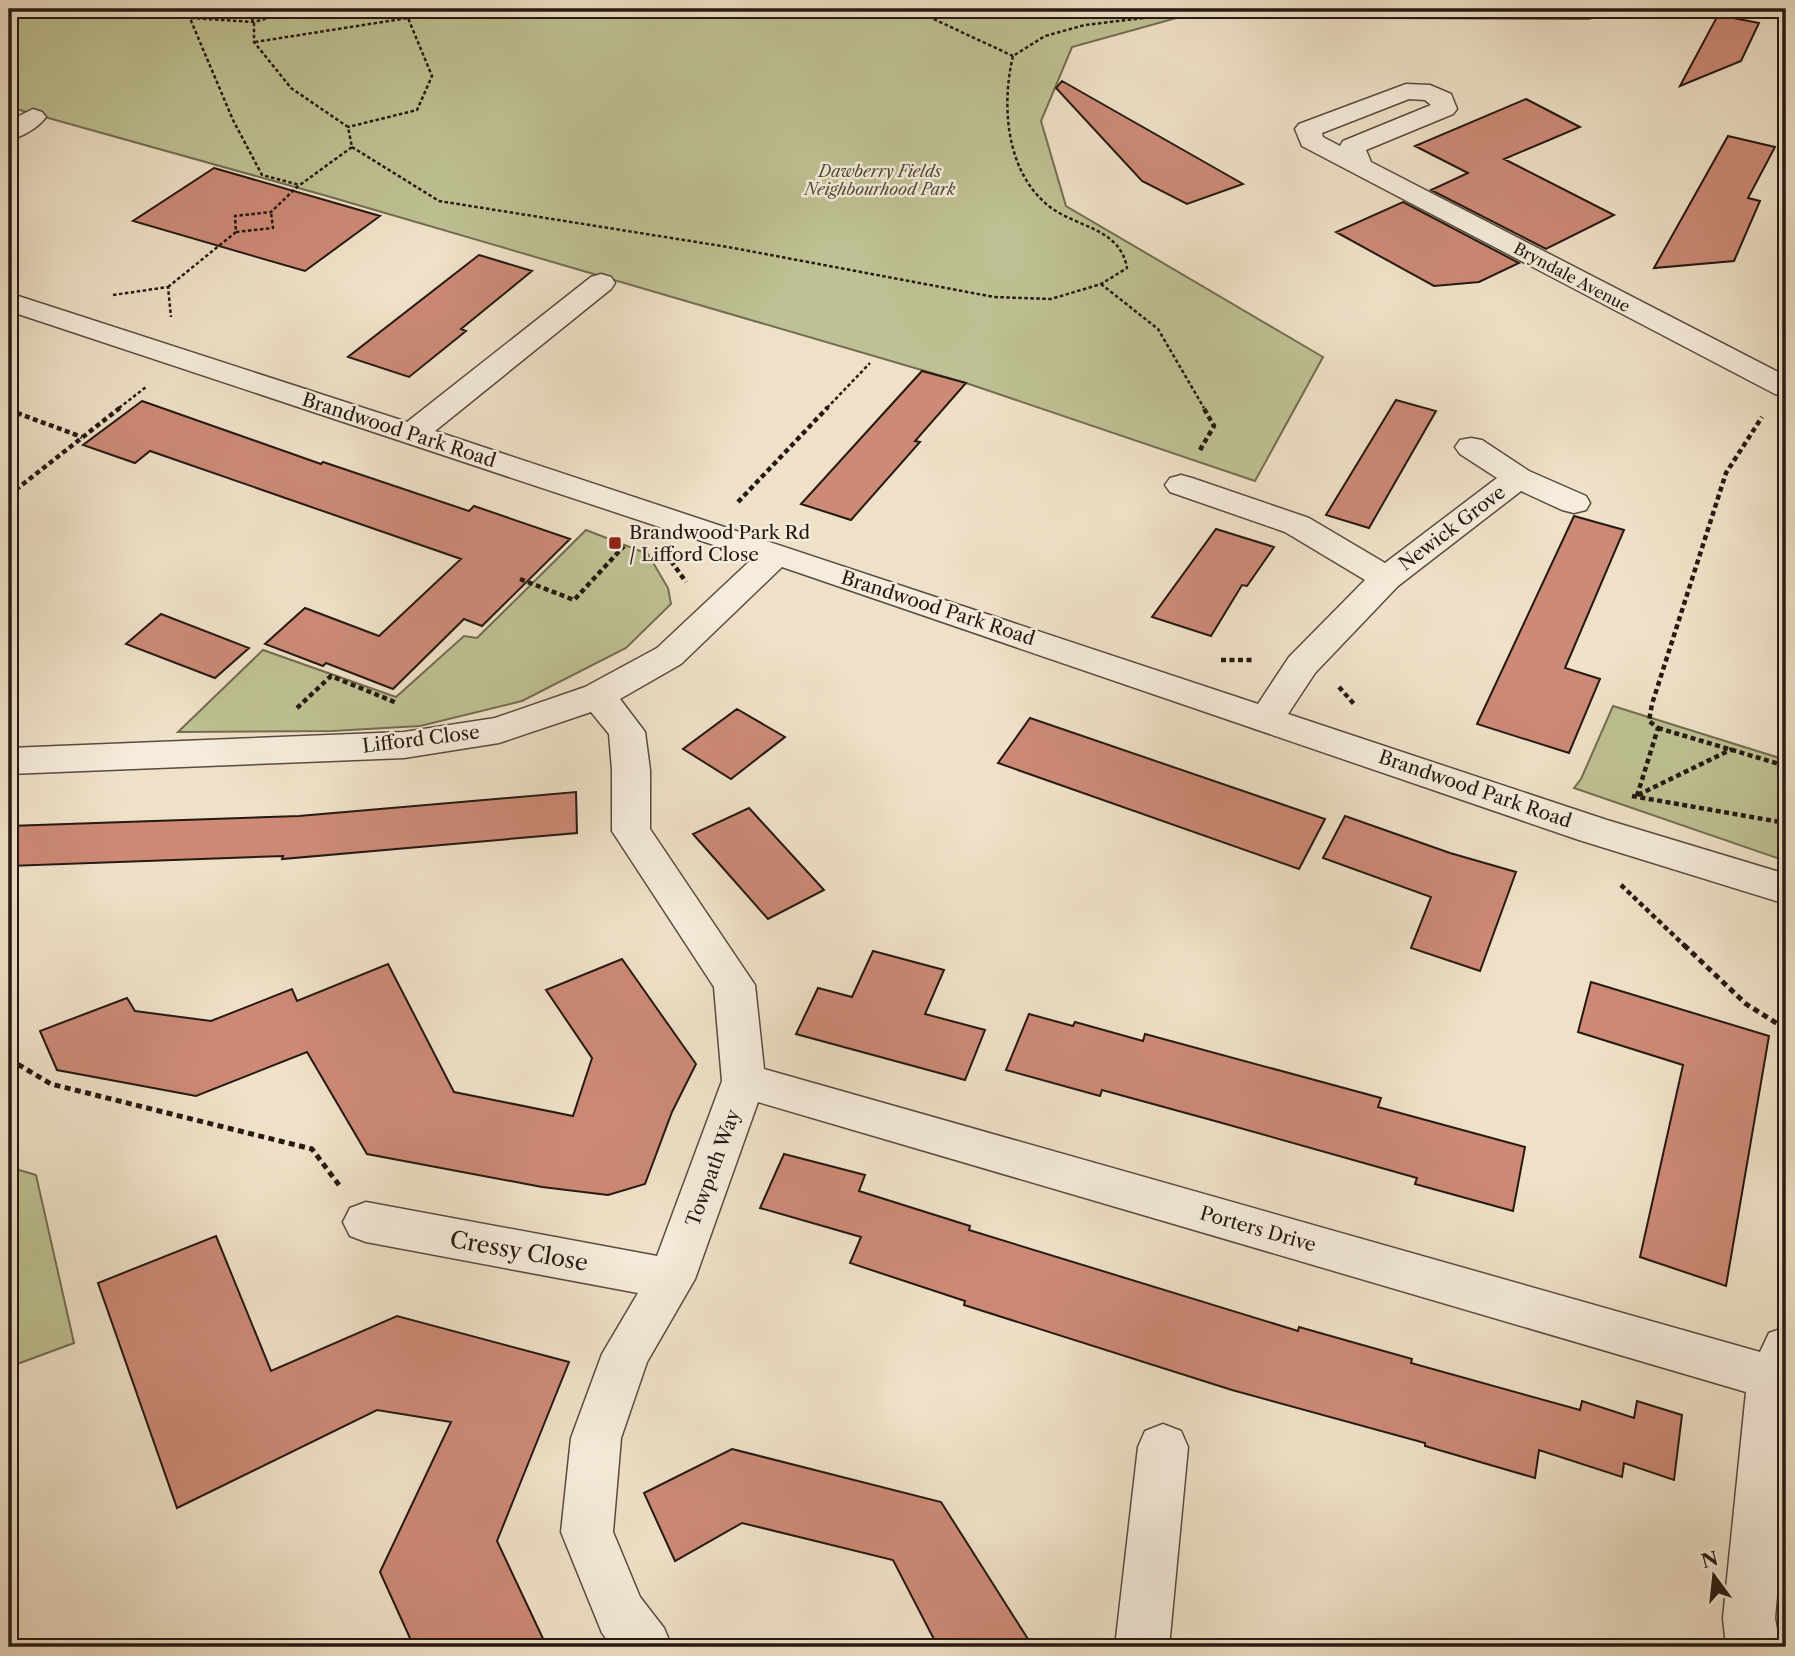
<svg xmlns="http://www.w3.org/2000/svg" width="1795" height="1656" viewBox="0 0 1795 1656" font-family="'Libre Caslon Text',serif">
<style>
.green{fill:#bec193;stroke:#726d52;stroke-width:2}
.building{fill:#cd8a77;stroke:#251912;stroke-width:2}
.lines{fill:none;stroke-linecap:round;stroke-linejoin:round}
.minor-casing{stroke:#584b40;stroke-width:3}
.path-far2{stroke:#251912;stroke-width:2.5;stroke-dasharray:3.5 2.5;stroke-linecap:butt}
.path-far1{stroke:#251912;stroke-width:4.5;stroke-dasharray:5 3.5;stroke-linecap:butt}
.path{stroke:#251912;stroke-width:5;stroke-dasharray:6 4.5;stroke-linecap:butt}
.minor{fill:#f5ecdb;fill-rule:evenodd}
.poi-dot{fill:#8f2418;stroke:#f5ecdb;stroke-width:2.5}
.labels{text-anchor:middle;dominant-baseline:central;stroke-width:5;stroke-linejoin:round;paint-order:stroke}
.far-park-label{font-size:16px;font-style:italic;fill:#534b39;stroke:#f5ecdb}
.far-street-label{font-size:16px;fill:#251912;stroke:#f5ecdb}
.street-label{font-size:19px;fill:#251912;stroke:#f5ecdb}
.poi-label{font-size:19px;fill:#251912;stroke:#f5ecdb;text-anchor:start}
.near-street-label{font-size:23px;fill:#251912;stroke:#f5ecdb}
</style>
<rect width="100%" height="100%" fill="#efe1c8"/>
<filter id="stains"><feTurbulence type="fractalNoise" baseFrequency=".00286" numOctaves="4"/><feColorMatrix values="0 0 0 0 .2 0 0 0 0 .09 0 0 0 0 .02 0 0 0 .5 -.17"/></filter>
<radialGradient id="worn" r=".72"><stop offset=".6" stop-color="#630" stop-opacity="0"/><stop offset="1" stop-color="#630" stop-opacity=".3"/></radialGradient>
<!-- green -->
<path class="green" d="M9 9H1622L1589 19 1180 17 1072 47 1041 121 1066 206 1323 357 1255 481 966 383 327 196 9 107Z
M586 530 648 554 668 588 671 604 626 648 522 701 420 726 332 731 178 732 263 650 396 697 464 636 477 638Z
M1613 706 1786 760V861L1574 788 1581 779Z
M9 1167 36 1175 74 1343 9 1367Z"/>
<!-- building -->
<path class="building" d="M1718 15 1759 23 1741 61 1680 86Z
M1062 81 1243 184 1187 204 1142 181 1056 88Z
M1526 99 1580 127 1504 159 1614 215 1546 249 1431 190 1468 173 1415 146Z
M1728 136 1775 147 1748 198 1760 201 1734 261 1654 268Z
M214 168 380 216 305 271 133 221Z
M1403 202 1519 263 1479 282 1434 286 1336 232Z
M479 255 532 271 461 329 466 331 409 377 348 357Z
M922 371 966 383 915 441 920 442 851 520 801 504Z
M1396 400 1436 411 1369 528 1326 515Z
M142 401 321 464 323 462 469 511 474 506 570 539 482 626 464 619 393 689 326 663 323 666 265 644 305 608 379 636 461 559 150 451 135 463 83 445Z
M1574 516 1624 530 1565 668 1600 679 1569 753 1477 724Z
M1216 529 1274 547 1247 586 1242 585 1211 636 1152 617Z
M161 614 249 648 215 678 126 644Z
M737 709 785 737 731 779 683 749Z
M1030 718 1325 819 1299 869 998 763Z
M576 792 577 833 282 859 283 856 9 866V826L299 816Z
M749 808 824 890 768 919 693 834Z
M1345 816 1450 853 1516 872 1480 971 1411 948 1431 897 1323 858Z
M873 951 944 970 925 1014 985 1030 965 1080 796 1034 818 988 852 997Z
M622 959 696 1064 672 1112 645 1184 608 1195 542 1187 367 1154 307 1052 196 1096 57 1070 40 1031 127 998 135 1011 211 1021 292 989 297 1001 388 964 454 1092 573 1116 592 1058 546 990Z
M1591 982 1769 1036 1726 1286 1640 1257 1683 1065 1578 1032Z
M1029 1014 1073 1026 1075 1022 1143 1041 1145 1034 1381 1098 1378 1107 1525 1147 1513 1211 1415 1184 1417 1178 1215 1121 1102 1090 1100 1096 1006 1070Z
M784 1154 865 1175 859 1191 970 1226 969 1230 1298 1331 1299 1327 1412 1359 1411 1363 1580 1410 1582 1401 1634 1418 1637 1401 1682 1415 1674 1480 1624 1463 1622 1477 1539 1450 1535 1478 1425 1446V1443L1232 1390 964 1305 965 1301 850 1263 861 1237 760 1208Z
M216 1236 271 1371 397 1316 569 1362 497 1541 547 1647H414L380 1572 451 1422 377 1410 177 1508 98 1283Z
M732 1449 941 1502 1033 1647H938L893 1560 742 1523 675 1561 644 1493Z"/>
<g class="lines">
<!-- minor casing -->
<g class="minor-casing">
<path id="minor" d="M1406 84 1430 85 1451 94 1457 109 1453 114 1366 150 1371 162 1786 376V397L1775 394 1302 146 1295 129 1299 124ZM1409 99 1425 100 1431 105 1343 141 1340 146 1323 137 1322 133Z
M33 109 42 112 46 117C38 128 22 137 9 140V121Z
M601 274 611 277 615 283 611 289 435 431 1258 704 1289 657 1365 580 1285 532 1170 492 1165 485 1170 478 1181 475 1192 478 1309 518 1385 563 1497 478 1460 454 1455 447 1460 440 1471 438 1482 440 1529 471 1586 496 1590 503 1586 510 1574 513 1562 510 1521 491 1398 586 1315 673 1288 714 1607 820 1786 874V904L1579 840 782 567 681 664 620 699 645 732 650 770V829L755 985 764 1069 1760 1352 1769 1333 1786 1327V1494L1775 1618 1780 1647H1726L1723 1618 1746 1392 758 1102 695 1279 647 1362 621 1438 613 1532 640 1597 664 1628 672 1647H612L602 1633 561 1532 571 1438 602 1354 638 1293 366 1242 350 1236 343 1222 350 1208 366 1202 657 1256 722 1081 714 987 612 831V770L609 734 591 712 499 743 404 758 9 774V748L404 732 495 718 585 687 657 648 753 558 9 311V293L407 422 591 277Z
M1163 1424 1181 1431 1188 1447 1169 1647H1115L1138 1447 1145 1431Z"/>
</g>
<!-- path-far2 -->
<path class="path-far2" d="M186 9 233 120 262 175 300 185
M404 9 408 18 456 9
M912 9 1013 56
M191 18 254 22 300 9
M255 42 408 18 432 76 417 110 348 127
M352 147 439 201 728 247 994 297 1051 299 1101 284 1127 268C1120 228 1078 228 1050 207 1006 173 1001 106 1013 56L1045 36 1085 25 1218 9
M236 232 273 228 271 212
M1101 284 1158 329 1204 408
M168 287 236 232 235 216 271 212 297 187 352 147 348 127 291 88 254 42V22L246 9
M113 295 168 287 171 317
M119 408 146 387
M827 408 870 363"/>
<!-- path-far1 -->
<path class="path-far1" d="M9 410 82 437
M1200 450 1214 426 1203 407
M9 495 121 407
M738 502 828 407
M671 561 686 582
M520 579 574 600 624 546
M1221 660H1254
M1339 687 1354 704
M297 708 331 676 397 703
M1658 728 1786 766
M1638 795 1732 749
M1632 796 1786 823
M1637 796 1658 728 1649 721 1652 704 1726 473 1762 417
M1621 885 1686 947"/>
<!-- path -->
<path class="path" d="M1684 945 1746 1004 1786 1029
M9 1059 51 1084 312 1149 339 1185"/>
<!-- minor -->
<use href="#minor" class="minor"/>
</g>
<!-- markers -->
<rect class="poi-dot" x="608" y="536" width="14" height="14" rx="3.5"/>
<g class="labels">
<!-- far-park labels -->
<g class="far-park-label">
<text x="880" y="171">Dawberry Fields<tspan x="880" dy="18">Neighbourhood Park</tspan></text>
</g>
<!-- far-street labels -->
<g class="far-street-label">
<text transform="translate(1572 277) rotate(28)">Bryndale Avenue</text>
</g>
<!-- street labels -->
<g class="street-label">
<text transform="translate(399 430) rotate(18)">Brandwood Park Road</text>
<text transform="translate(1452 528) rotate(-37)">Newick Grove</text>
<text transform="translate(938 608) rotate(18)">Brandwood Park Road</text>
<text transform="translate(421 739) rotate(-7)">Lifford Close</text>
<text transform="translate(1475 789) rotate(19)">Brandwood Park Road</text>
<text transform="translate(713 1168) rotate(-70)">Towpath Way</text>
<text transform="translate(1258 1229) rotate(16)">Porters Drive</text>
</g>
<!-- poi labels -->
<g class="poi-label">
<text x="629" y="532">Brandwood Park Rd<tspan x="629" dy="22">/ Lifford Close</tspan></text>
</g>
<!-- near-street labels -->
<g class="near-street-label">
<text transform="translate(519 1251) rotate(10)">Cressy Close</text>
</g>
</g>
<!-- margin -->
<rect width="1795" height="1656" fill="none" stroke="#efe1c8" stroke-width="35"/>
<rect x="10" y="10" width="1774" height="1635" fill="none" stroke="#251912" stroke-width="3.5"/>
<rect x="18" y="18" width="1760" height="1621" fill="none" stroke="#251912" stroke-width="2"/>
<!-- north arrow -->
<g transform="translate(1714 1576) rotate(345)" stroke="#f5ecdb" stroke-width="5" paint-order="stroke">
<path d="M0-5L12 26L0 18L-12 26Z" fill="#251912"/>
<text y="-10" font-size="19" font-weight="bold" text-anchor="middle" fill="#251912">N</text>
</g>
<rect width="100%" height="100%" filter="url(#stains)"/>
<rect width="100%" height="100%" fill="url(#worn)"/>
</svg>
